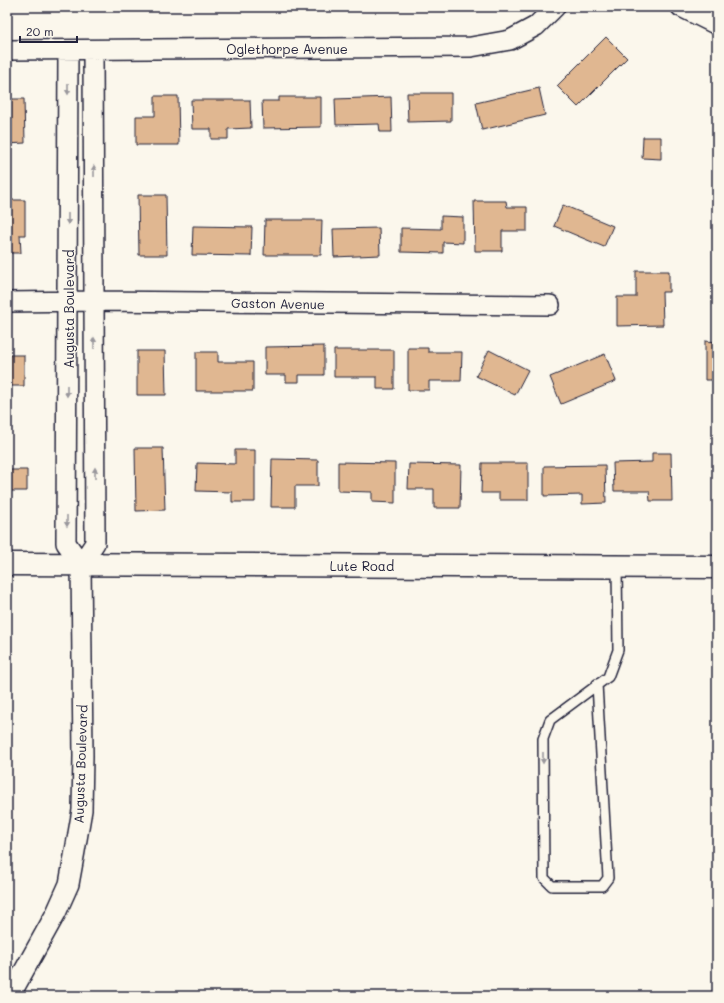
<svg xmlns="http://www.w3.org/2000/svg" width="724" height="1003" viewBox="0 0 724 1003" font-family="Mali,sans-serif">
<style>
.building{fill:#e0b791;stroke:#22223b}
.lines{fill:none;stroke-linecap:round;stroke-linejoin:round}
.lane-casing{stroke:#22223b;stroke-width:12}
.street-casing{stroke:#22223b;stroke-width:22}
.secondary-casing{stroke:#22223b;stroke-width:25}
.lane{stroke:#fbf7ec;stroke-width:9}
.street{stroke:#fbf7ec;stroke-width:19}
.secondary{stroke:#fbf7ec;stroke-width:22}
.oneway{fill:#99979c}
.labels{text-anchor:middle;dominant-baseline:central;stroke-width:3;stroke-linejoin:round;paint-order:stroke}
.street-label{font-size:13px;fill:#22223b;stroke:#fbf7ec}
</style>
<rect width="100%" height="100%" fill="#fbf7ec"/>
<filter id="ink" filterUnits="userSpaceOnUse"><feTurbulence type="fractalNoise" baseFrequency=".025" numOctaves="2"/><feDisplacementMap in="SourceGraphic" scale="8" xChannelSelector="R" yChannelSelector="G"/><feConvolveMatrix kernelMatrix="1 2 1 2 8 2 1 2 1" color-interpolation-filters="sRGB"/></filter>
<g filter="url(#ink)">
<!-- building -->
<path class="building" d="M606 37 627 58 578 107 557 86Z
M539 88 545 115 482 130 476 103Z
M407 93H451V121L408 122Z
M155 96H178L179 145H136V116H155Z
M279 97H321V127L263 128 262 101H279Z
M391 97 392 132H380L379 124 336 125 335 99Z
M7 99H24L25 143 7 144Z
M191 100H250L251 128 228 129V139H211V129H192Z
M643 137H661V159L642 158Z
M138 195H166L167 255H139Z
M7 200H25V235H20L21 253H7Z
M474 201H506L507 207H527V231H502V251H475Z
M563 205 613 226 604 247 554 226Z
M441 216 463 217V243L443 242V253L401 252V228L441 229Z
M265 220H322L321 255H264Z
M193 226 252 227 251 256 192 255Z
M379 228 380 255 334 257 333 229Z
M636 271H669V292H662L663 325 617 326V297H636Z
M705 341 717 342V380H705Z
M324 346V375H299V382H286V375H265V347Z
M408 348H428V352H462L461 381H429V390H408Z
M334 350H394V389H377V377H334Z
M489 350 528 370 515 395 476 376Z
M7 351H9V355H24V386H7Z
M137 351H165L166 395H137Z
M196 352H218V362H253V391H196Z
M605 354 616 381 561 404 550 377Z
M135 448H163L165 510 136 511Z
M235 450H255V502H232V492L196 491 197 463 235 464Z
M652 453H671L672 501H650L649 491H614L613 463 652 462Z
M272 459 318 460V486H295V507H271Z
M338 462 395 463V503L372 502V492L338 491Z
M482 463H528V500H499V493H481Z
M409 464 461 465 460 508H434V489H408Z
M605 465 606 503 582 504V495L544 496V466Z
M7 470H27V491H7Z"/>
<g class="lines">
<!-- lane casing -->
<g class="lane-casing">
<path id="lane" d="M597 684 608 878 602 886H552L544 878 543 739 550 720 608 677 618 650 617 567"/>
</g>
<!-- street casing -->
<g class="street-casing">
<path id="street" d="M681 7 717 25
M7 50 471 47 510 40 536 26 555 7
M7 302 94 301 550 305
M81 564 95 543 93 50
M10 996 56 913 69 884 75 851 82 810 83 756 81 564 66 543 68 50"/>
</g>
<!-- secondary casing -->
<g class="secondary-casing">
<path id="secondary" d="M7 564 717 567"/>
</g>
<!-- lane -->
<use href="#lane" class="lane"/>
<!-- street -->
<use href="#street" class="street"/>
<!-- secondary -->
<use href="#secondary" class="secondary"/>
</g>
<!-- one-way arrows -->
<defs><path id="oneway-solid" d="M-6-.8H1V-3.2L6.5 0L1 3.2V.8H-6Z"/></defs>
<g class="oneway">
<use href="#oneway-solid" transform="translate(68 89) rotate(90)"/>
<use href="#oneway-solid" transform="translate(94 171) rotate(-90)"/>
<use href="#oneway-solid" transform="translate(68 219) rotate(90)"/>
<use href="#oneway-solid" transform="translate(94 343) rotate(-90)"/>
<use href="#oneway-solid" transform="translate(67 391) rotate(90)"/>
<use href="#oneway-solid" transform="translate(95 473) rotate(-90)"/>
<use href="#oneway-solid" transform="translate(67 521) rotate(90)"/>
<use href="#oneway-solid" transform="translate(543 758) rotate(90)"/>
</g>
</g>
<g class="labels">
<!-- street labels -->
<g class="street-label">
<text x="287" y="48">Oglethorpe Avenue</text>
<text transform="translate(278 303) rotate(1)">Gaston Avenue</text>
<text transform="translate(68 309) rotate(-90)">Augusta Boulevard</text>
<text x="362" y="565">Lute Road</text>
<text transform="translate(80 764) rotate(-88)">Augusta Boulevard</text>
</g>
</g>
<!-- margin -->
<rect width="724" height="1003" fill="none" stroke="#fbf7ec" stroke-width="24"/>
<rect x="12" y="12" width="700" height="979" fill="none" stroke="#22223b" stroke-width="1.5" filter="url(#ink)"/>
<!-- scale -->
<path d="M20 36v6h57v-6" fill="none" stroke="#22223b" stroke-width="2"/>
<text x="26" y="36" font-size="12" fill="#22223b" stroke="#fbf7ec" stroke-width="3" paint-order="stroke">20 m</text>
</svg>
